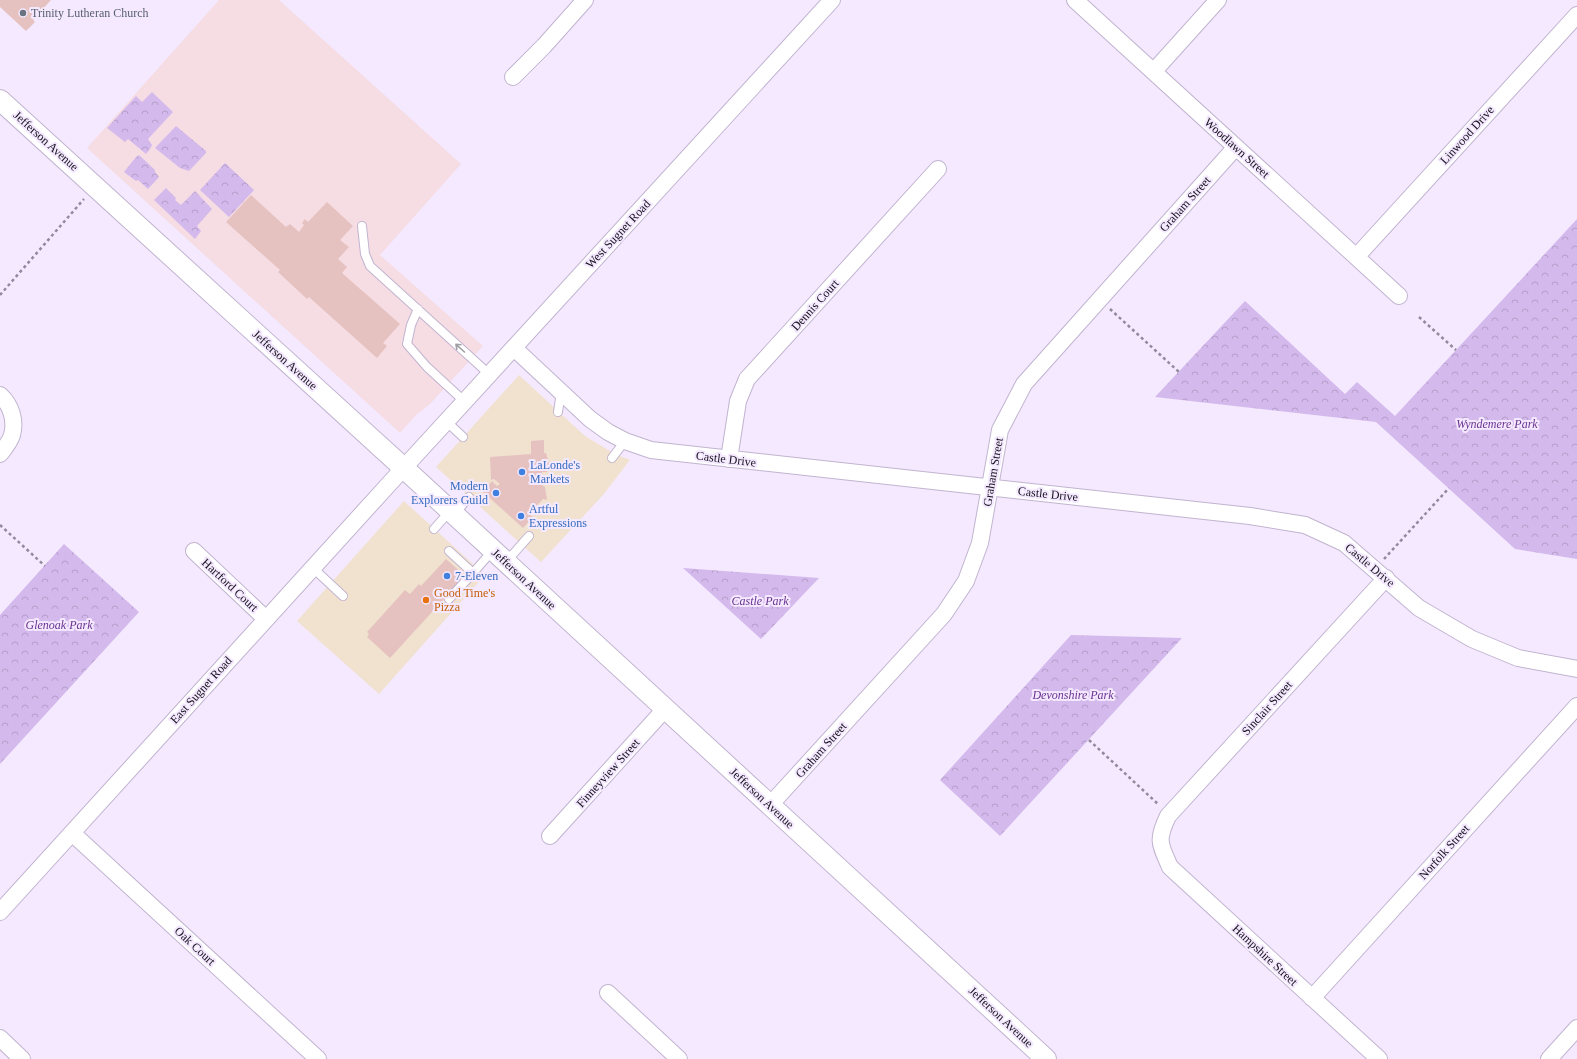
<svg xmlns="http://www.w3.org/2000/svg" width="1577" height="1059" viewBox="0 0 1577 1059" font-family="Georgia,serif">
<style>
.commercial{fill:#f1e2cf}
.education{fill:#f6dce3}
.park{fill:url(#park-crowns)}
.building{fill:#e5c2c0}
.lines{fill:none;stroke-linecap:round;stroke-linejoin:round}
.service-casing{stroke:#c1b4cf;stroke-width:10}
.minor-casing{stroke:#c1b4cf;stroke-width:18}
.tertiary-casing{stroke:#c1b4cf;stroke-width:22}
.path{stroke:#928a9b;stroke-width:2.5;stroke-dasharray:3 3;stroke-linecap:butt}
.service{stroke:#fff;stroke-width:8}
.minor{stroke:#fff;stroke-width:16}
.tertiary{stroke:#fff;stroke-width:20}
.oneway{stroke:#a19fa3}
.worship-dot{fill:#6b7280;stroke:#f4e9ff;stroke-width:1.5}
.shop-dot{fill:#3f7fe0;stroke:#f4e9ff;stroke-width:1.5}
.food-dot{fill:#e8710a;stroke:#f4e9ff;stroke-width:1.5}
.labels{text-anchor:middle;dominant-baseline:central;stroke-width:4;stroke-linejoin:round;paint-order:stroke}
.worship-label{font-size:12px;fill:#5b616d;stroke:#f4e9ff;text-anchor:start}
.street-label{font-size:12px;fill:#15101a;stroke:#f4e9ff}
.park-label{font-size:12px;font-style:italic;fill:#693290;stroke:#f4e9ff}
.shop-label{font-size:12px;fill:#366cbe;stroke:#f4e9ff;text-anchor:start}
.food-label{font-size:12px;fill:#c56008;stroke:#f4e9ff;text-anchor:start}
</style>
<defs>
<pattern id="park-crowns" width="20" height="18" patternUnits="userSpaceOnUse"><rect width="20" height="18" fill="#d4b9ec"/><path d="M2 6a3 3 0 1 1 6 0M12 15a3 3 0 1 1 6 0" fill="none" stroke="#b59eca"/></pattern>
</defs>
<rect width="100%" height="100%" fill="#f4e9ff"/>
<!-- commercial -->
<path class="commercial" d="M519 375 585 436 615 454 630 460 603 495 541 562 436 467Z
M404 501 485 575 379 694 297 621Z"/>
<!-- education -->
<path class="education" d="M219 0H279L461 164 380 255 483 346 430 404 416 415 400 433 87 148Z"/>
<!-- park -->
<path class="park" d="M152 92 173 112 148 139 152 145 150 149 146 154 128 139 125 142 107 128 136 96 142 102Z
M176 126 206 151V153L189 171 180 168 155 148Z
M139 155 155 170V172L159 177 148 189 138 180 136 181 124 172 136 157Z
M225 163 254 190 229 217 200 190Z
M166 188 176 198 175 200 181 205 195 191 212 209 197 226 201 231 195 239 154 200Z
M1577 219V559L1515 549 1376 422 1155 397 1245 301 1345 394 1357 382 1395 416Z
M64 544 139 612 0 764V615Z
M683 568 819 578 761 639Z
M1071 635 1182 638 1000 836 940 780Z"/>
<!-- building -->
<path class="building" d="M0 0H51L33 20 35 22 26 31 0 7Z
M251 195 286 227 290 224 299 232 304 225 302 223 305 219 308 222 327 202 353 226 340 240 349 247 338 259 347 267 342 273 400 324 383 343 387 346 377 358 309 297 307 299 278 272 280 270 226 222Z
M544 440V453H546L549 463 547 472H542L543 486 545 487 547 500 543 499 529 514 533 517 523 528 483 492 492 481 497 486 500 484 494 479 491 480 490 457 531 454V441Z
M446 559 465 576 390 658 367 637 369 634 367 632 405 590 410 594 419 584 421 586Z"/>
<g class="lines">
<!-- service casing -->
<g class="service-casing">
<path id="service" d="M362 226 365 254 370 266 489 374
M418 309 411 325 407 344 427 367 464 401
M558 412 561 392
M446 421 463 437
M612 458 625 441
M455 514 469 497
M434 529 450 511
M449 551 473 573 493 550
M506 562 529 536
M313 568 343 596
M449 599 473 573"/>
</g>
<!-- minor casing -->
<g class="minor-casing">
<path id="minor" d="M1075 0 1399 296
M1154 71 1218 0
M513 77 544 46 585 0
M1357 256 1577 15
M514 348 590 419 608 432 625 441 651 450 1250 516 1305 525 1344 543 1419 608 1472 639 1518 658 1577 669
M0 395C11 405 16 420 12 435 10 442 4 449 0 454
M729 459 738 401 747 379 938 169
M194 551 266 619
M770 805 944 614 966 581 980 543 1000 430 1024 384 1235 148
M72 833 318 1059
M550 836 665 709
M0 912 389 484 832 0
M608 993 679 1059
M1312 998 1577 706
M0 1038 22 1059
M1379 1059 1170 867C1160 844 1156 841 1168 816L1386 578
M1549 1059 1577 1028"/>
</g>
<!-- tertiary casing -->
<g class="tertiary-casing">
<path id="tertiary" d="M0 100 419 482 1046 1059"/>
</g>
<!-- path -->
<path class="path" d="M0 295 84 199
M1110 309 1179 372
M1419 317 1456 350
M0 525 45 566
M1384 559 1449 488
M1089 740 1159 805"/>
<!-- service -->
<use href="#service" class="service"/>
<!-- minor -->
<use href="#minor" class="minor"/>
<!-- tertiary -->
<use href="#tertiary" class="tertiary"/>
</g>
<!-- one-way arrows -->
<defs><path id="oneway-shaft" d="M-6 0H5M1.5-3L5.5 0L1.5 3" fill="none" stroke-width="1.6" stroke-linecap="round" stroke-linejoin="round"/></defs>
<use class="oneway" href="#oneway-shaft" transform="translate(460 348) rotate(-138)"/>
<!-- markers -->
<circle class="worship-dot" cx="23" cy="13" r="4"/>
<g class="shop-dot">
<circle cx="522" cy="472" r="4"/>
<circle cx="496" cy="493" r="4"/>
<circle cx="521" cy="516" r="4"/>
<circle cx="447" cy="576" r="4"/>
</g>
<circle class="food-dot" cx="426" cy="600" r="4"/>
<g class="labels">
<!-- worship labels -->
<g class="worship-label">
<text x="31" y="13">Trinity Lutheran Church</text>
</g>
<!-- street labels -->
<g class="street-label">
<text transform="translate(1467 135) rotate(-48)">Linwood Drive</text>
<text transform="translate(46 141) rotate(42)">Jefferson Avenue</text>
<text transform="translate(1237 148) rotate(42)">Woodlawn Street</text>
<text transform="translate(1185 204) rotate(-48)">Graham Street</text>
<text transform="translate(618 234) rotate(-47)">West Sugnet Road</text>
<text transform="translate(815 305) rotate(-48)">Dennis Court</text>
<text transform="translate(285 360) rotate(42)">Jefferson Avenue</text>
<text transform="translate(726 459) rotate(7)">Castle Drive</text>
<text transform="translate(993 472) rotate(-80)">Graham Street</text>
<text transform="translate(1048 494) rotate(6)">Castle Drive</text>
<text transform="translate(1370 565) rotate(40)">Castle Drive</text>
<text transform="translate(524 579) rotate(43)">Jefferson Avenue</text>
<text transform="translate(230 585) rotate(43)">Hartford Court</text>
<text transform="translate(201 690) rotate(-48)">East Sugnet Road</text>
<text transform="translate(1267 708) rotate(-48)">Sinclair Street</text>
<text transform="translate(821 750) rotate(-48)">Graham Street</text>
<text transform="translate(608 773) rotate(-48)">Finneyview Street</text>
<text transform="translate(762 798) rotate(43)">Jefferson Avenue</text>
<text transform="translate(1444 852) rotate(-48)">Norfolk Street</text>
<text transform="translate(195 946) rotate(43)">Oak Court</text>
<text transform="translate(1265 955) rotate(43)">Hampshire Street</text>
<text transform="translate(1001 1017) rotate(43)">Jefferson Avenue</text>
</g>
<!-- park labels -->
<g class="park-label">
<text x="1497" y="424">Wyndemere Park</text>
<text x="760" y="601">Castle Park</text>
<text x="59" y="625">Glenoak Park</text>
<text x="1073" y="695">Devonshire Park</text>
</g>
<!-- shop labels -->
<g class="shop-label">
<text x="530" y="465">LaLonde's<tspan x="530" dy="14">Markets</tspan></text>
<text x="488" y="486" text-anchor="end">Modern<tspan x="488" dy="14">Explorers Guild</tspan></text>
<text x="529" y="509">Artful<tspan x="529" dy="14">Expressions</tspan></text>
<text x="455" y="576">7-Eleven</text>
</g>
<!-- food labels -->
<g class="food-label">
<text x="434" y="593">Good Time's<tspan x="434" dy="14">Pizza</tspan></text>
</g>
</g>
</svg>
